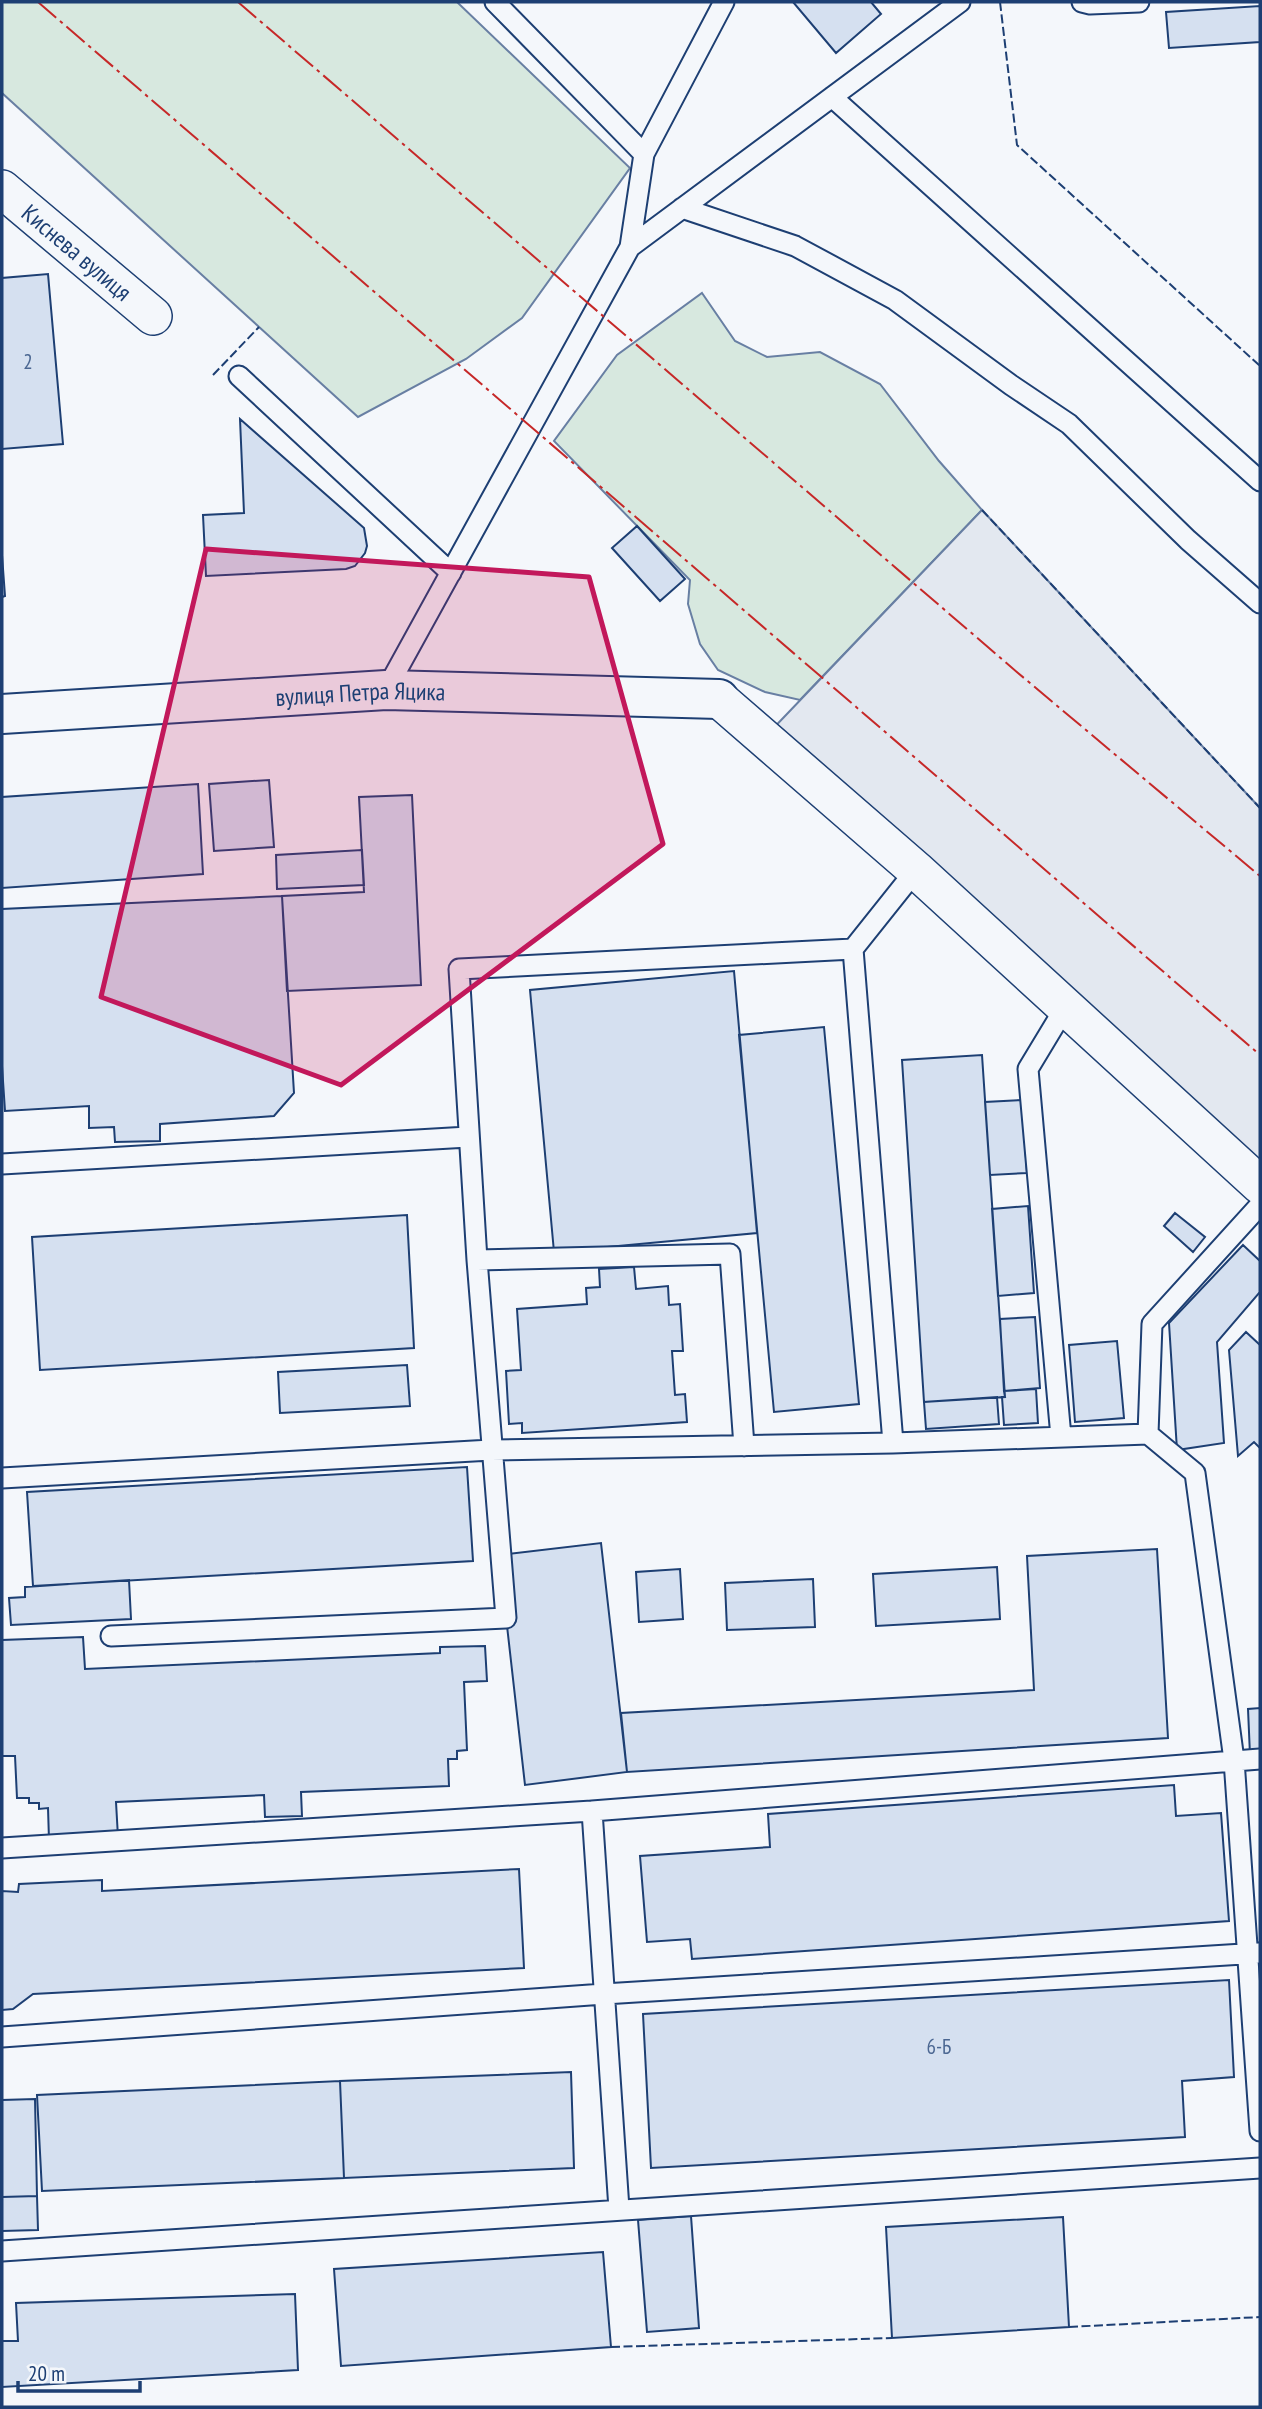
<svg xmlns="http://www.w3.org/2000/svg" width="1262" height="2409" viewBox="0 0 1262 2409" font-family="'PT Sans Narrow',sans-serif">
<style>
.green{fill:#d7e8df;stroke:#687fa3;stroke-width:2}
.parking{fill:#e3e8f0;stroke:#687fa3;stroke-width:2}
.building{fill:#d5e0f0;stroke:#1d3f73;stroke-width:2}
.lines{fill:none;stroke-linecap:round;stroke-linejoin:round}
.lane-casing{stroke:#1d3f73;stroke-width:23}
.street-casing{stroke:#1d3f73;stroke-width:40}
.secondary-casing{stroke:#1d3f73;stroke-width:42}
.lane{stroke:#f4f7fb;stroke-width:19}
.street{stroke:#f4f7fb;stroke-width:37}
.secondary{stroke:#f4f7fb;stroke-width:38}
.fence{stroke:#1d3f73;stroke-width:2;stroke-dasharray:9 3.5;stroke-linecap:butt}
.power{stroke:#c62828;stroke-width:2;stroke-dasharray:24 5 3.5 5;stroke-linecap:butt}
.marked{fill:#c2185b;fill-opacity:0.2;stroke:#c2185b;stroke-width:5;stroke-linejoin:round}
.labels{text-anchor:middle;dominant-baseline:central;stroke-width:5;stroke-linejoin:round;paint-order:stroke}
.number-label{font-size:21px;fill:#4b6792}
.street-label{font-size:24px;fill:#1d3f73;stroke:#f4f7fb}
</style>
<rect width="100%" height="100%" fill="#f4f7fb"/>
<!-- green -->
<path class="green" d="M2 2H457L630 168 522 318 466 359 358 417 2 93Z
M702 293 735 341 767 357 820 352 880 384 939 461 982 510 800 700 765 692 718 670 700 644 688 604 690 580 554 441 617 355Z"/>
<!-- parking -->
<path class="parking" d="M982 510 1260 808V1185L764 738Z"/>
<!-- building -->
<path class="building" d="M793 2H871L881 14 836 53Z
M1260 6V42L1169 48 1166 12Z
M48 274 63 444 2 449V278Z
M240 419 364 528 367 546 365 553 355 566 346 569 206 576 203 515 244 513Z
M637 526 685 579 660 601 612 548Z
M2 555 5 596 2 597Z
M269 780 274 847 214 851 209 784Z
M198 784 203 874 2 888V797Z
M412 795 421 985 287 991 282 896 364 892 359 797Z
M362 850 364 885 277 889 276 855Z
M282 896 294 1093 274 1116 160 1124V1141L115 1142 114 1127 89 1128V1106L5 1111 2 1066V909Z
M734 971 757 1233 554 1252 530 990Z
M824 1027 859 1404 774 1412 739 1035Z
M982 1055 1005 1397 924 1402 902 1060Z
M1022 1100 1027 1173 990 1175 985 1102Z
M1028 1206 1034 1293 998 1296 992 1209Z
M1175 1213 1205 1237 1193 1252 1164 1226Z
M407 1215 414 1348 40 1370 32 1237Z
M1243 1245 1260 1261V1292L1217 1342 1224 1443 1177 1450 1169 1323Z
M634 1267 636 1289 668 1286 669 1305 680 1304 683 1351H672L675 1395 685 1394 687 1422 522 1433V1423L509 1424 506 1371 521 1370 517 1309 587 1304 586 1288 600 1287 599 1269Z
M1035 1317 1040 1388 1004 1391 1000 1319Z
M1246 1332 1260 1345V1448L1254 1442 1238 1456 1229 1350Z
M1117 1341 1124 1418 1075 1422 1069 1345Z
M407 1365 410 1406 280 1413 278 1372Z
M1036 1389 1038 1423 1004 1425 1002 1397H1005L1004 1391Z
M997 1397 999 1424 926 1429 924 1402Z
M467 1467 473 1561 33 1586 27 1492Z
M601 1543 627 1772 525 1785 499 1555Z
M1157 1549 1168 1738 627 1772 621 1713 1034 1690 1027 1556Z
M997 1567 1000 1619 876 1626 873 1574Z
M680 1569 683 1619 639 1622 636 1572Z
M813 1579 815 1627 727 1630 725 1583Z
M129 1580 131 1619 11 1625 9 1598 25 1597V1587Z
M83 1637 85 1669 440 1653V1647L485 1646 487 1681 464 1682 467 1750 457 1751V1759H448L449 1786 301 1792 302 1816 265 1817 264 1795 116 1802 118 1837 49 1840 48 1808 39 1809V1803H29V1798H17L15 1756H2V1640Z
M1260 1708V1755H1250L1248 1709Z
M1174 1785 1176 1816 1221 1813 1229 1921 692 1959 690 1939 647 1942 640 1856 770 1847 768 1814Z
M519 1869 524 1968 33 1994 13 2009 2 2010V1891L18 1892 19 1884 102 1880V1891Z
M1229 1980 1234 2077 1182 2081 1185 2137 651 2168 643 2014Z
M571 2072 574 2168 344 2178 340 2081Z
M340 2081 344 2178 42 2191 37 2095Z
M35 2099 37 2196 2 2197V2100Z
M37 2196 38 2230 2 2231V2197Z
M691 2216 699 2328 647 2332 638 2220Z
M1063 2217 1069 2327 892 2338 886 2227Z
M603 2252 611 2347 341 2366 334 2269Z
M295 2294 298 2370 2 2387V2341H18L16 2303Z"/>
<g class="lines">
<!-- lane casing -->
<g class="lane-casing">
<path id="lane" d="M1082 2 1090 4 1139 2
M832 97 1260 481
M644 154 724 2
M682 208 795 246 895 300 1011 385 1069 424 1188 540 1260 603
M630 247 960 2
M239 376 451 573
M386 690 630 247 644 154 495 2
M853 949 893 1443
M2 1164 468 1137
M477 1260 730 1254 744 1446
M1148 1434 1152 1324 1260 1205
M1061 1437 1028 1069 1066 1006
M2 1478 491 1450 893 1443 1148 1434 1195 1473 1234 1760 1260 2131
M111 1636 506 1618 477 1260 459 969 853 949 916 870
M592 1811 619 2209
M2 1848 592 1811 1260 1759
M2 2037 604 1994 1259 1953
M2 2251 1260 2168"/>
</g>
<!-- street casing -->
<g class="street-casing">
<g id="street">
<path id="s1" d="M2 189 153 316"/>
<path d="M719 699 916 870 1260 1185"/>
</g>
</g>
<!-- secondary casing -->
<g class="secondary-casing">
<g id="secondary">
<path id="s2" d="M2 714 386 690 719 699"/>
</g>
</g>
<!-- lane -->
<use href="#lane" class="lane"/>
<!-- street -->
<use href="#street" class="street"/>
<!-- secondary -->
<use href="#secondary" class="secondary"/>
<!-- fence -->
<path class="fence" d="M1000 2 1017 145 1260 366
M213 375 259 327
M982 510 1260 808
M1069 2327 1260 2317
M611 2347 892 2338"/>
<!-- power -->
<path class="power" d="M38 2 1260 1055
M238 2 1018 673 1260 876"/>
</g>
<!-- marked area -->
<path class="marked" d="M206 549 589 577 663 844 341 1085 101 997Z"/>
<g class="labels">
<!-- number labels -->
<g class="number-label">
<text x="28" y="361">2</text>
<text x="939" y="2046">6-Б</text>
</g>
<!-- street labels -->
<g class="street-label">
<text stroke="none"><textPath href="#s1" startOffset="98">Киснева вулиця</textPath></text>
<text stroke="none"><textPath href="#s2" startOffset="359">вулиця Петра Яцика</textPath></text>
</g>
</g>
<!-- border -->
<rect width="1262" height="2409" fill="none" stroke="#1d3f73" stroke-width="7"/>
<!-- scale -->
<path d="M18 2381v10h122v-10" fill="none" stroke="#1d3f73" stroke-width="3.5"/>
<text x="28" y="2381" font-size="21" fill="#1d3f73" stroke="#f4f7fb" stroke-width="5" paint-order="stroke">20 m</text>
</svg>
